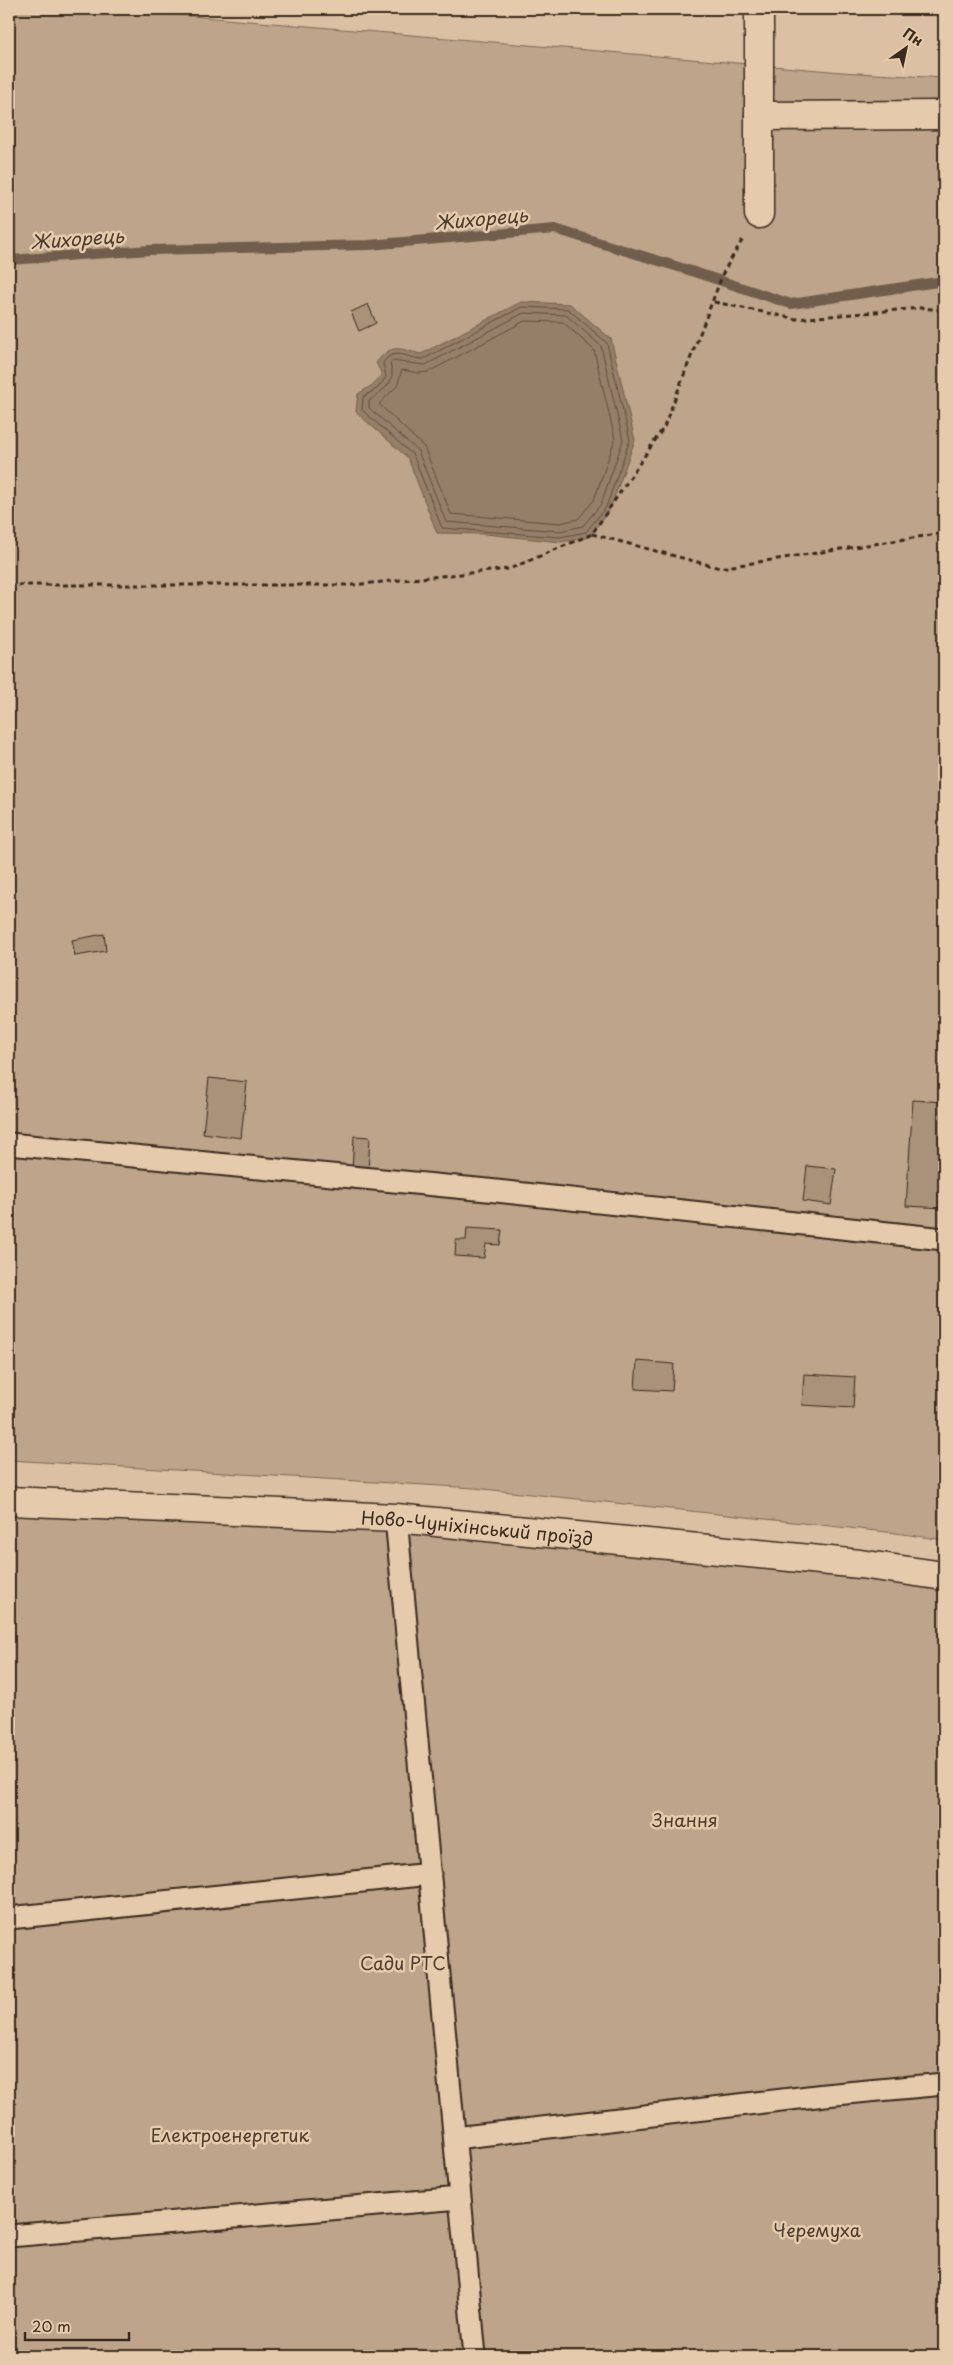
<svg xmlns="http://www.w3.org/2000/svg" width="953" height="2365" viewBox="0 0 953 2365" font-family="'Playpen Sans',sans-serif">
<style>
.green{fill:#bda48a;stroke:#7c6754}
.water{fill:#957f69;stroke:#715d4b}
.lines{fill:none;stroke-linecap:round;stroke-linejoin:round}
.shore{stroke:#5f4c3c;stroke-width:1}
.stream{stroke:#715d4b;stroke-width:10}
.building{fill:#a9917a;stroke:#3b2a1e}
.lane-casing{stroke:#3b2a1e;stroke-width:25}
.street-casing{stroke:#3b2a1e;stroke-width:31}
.path{stroke:#3b2a1e;stroke-width:3;stroke-dasharray:5 4;stroke-linecap:butt}
.lane{stroke:#e5caac;stroke-width:21}
.street{stroke:#e5caac;stroke-width:28}
.labels{text-anchor:middle;dominant-baseline:central;stroke-width:5;stroke-linejoin:round;paint-order:stroke}
.street-label{font-size:18px;fill:#3b2a1e;stroke:#e5caac}
.park-label{font-size:18px;fill:#4e3c2e;stroke:#e5caac}
.water-label{font-size:19px;font-style:italic;fill:#4d3b2d;stroke:#e5caac}
</style>
<rect width="100%" height="100%" fill="#dbc0a4"/>
<filter id="ink" filterUnits="userSpaceOnUse"><feTurbulence type="fractalNoise" baseFrequency=".02" numOctaves="2"/><feDisplacementMap in="SourceGraphic" scale="10" xChannelSelector="R" yChannelSelector="G"/><feConvolveMatrix kernelMatrix="1 2 1 2 8 2 1 2 1" color-interpolation-filters="sRGB"/></filter>
<g filter="url(#ink)">
<!-- green -->
<path class="green" d="M9 9H109L842 72 944 78V1540L896 1533 474 1488 9 1460Z
M9 1512 396 1518 944 1585V2356H9Z"/>
<!-- water -->
<path class="water" d="M521 302 570 304 611 339 635 440 610 509 589 537 561 542 486 534 437 533 408 458 356 412 358 394 374 384 382 374 376 363C392 342 399 349 421 354Z"/>
<g class="lines">
<!-- shore -->
<path class="shore" d="M522 307 568 309 607 343 630 440 606 507 586 532 560 537 442 528 413 455 362 410 363 397 378 388 386 377 383 363C394 346 407 359 423 359Z
M524 313 566 315 601 346 623 440 601 504 583 526 560 531 446 522 418 451 369 408V401C381 391 398 383 390 364L392 361 425 365Z
M525 321 563 322 594 350 615 439 594 500 578 519 560 523 451 514 424 447 379 404 397 386 402 370 419 373 428 372Z"/>
<!-- stream -->
<path class="stream" d="M9 260 150 250 369 245 555 229 685 269 791 304 944 281"/>
</g>
<!-- building -->
<path class="building" d="M368 304 376 323 359 331 351 312Z
M104 934 106 951 75 956 72 940Z
M209 1078 247 1082 241 1138 203 1133Z
M913 1100 944 1102V1208L906 1206Z
M354 1136 370 1137 368 1172 352 1171Z
M807 1166 836 1169 831 1205 803 1201Z
M467 1228 502 1230 500 1245 486 1244 484 1258 455 1256 456 1240H466Z
M637 1361 674 1364 672 1391 635 1389Z
M804 1374 855 1377 853 1408 802 1405Z"/>
<g class="lines">
<!-- lane casing -->
<g class="lane-casing">
<path id="lane" d="M9 1144 487 1190 944 1239
M396 1518 475 2356
M9 1918 430 1874
M455 2138 825 2095 944 2084
M9 2236 460 2198"/>
</g>
<!-- street casing -->
<g class="street-casing">
<g id="street">
<path d="M759 116 944 115"/>
<path d="M759 214V9"/>
<path id="s1" d="M9 1501 396 1518 860 1564 944 1576"/>
</g>
</g>
<!-- path -->
<path class="path" d="M714 302 796 319 920 308 944 310
M592 534 720 568 944 533
M9 585H353L509 569 592 534 664 427 724 271 743 239"/>
<!-- lane -->
<use href="#lane" class="lane"/>
<!-- street -->
<use href="#street" class="street"/>
</g>
</g>
<g class="labels">
<!-- street labels -->
<g class="street-label">
<text stroke="none"><textPath href="#s1" startOffset="469">Ново-Чуніхінський проїзд</textPath></text>
</g>
<!-- park labels -->
<g class="park-label">
<text x="685" y="1819">Знання</text>
<text x="403" y="1962">Сади РТС</text>
<text x="230" y="2134">Електроенергетик</text>
<text x="817" y="2229">Черемуха</text>
</g>
<!-- water labels -->
<g class="water-label">
<text transform="translate(481 218) rotate(-5)">Жихорець</text>
<text transform="translate(77 238) rotate(-4)">Жихорець</text>
</g>
</g>
<!-- margin -->
<rect width="953" height="2365" fill="none" stroke="#e5caac" stroke-width="30"/>
<rect x="15" y="15" width="923" height="2335" fill="none" stroke="#3b2a1e" stroke-width="2" filter="url(#ink)"/>
<!-- north arrow -->
<g transform="translate(906 48) rotate(33)" stroke="#e5caac" stroke-width="4" paint-order="stroke">
<path d="M0-4L9 19L0 12L-9 19Z" fill="#3b2a1e"/>
<text y="-8" font-size="14" font-weight="bold" text-anchor="middle" fill="#3b2a1e">Пн</text>
</g>
<!-- scale -->
<path d="M25 2332v8h104v-8" fill="none" stroke="#3b2a1e" stroke-width="2.5"/>
<text x="32" y="2332" font-size="15" fill="#3b2a1e" stroke="#e5caac" stroke-width="4" paint-order="stroke">20 m</text>
</svg>
